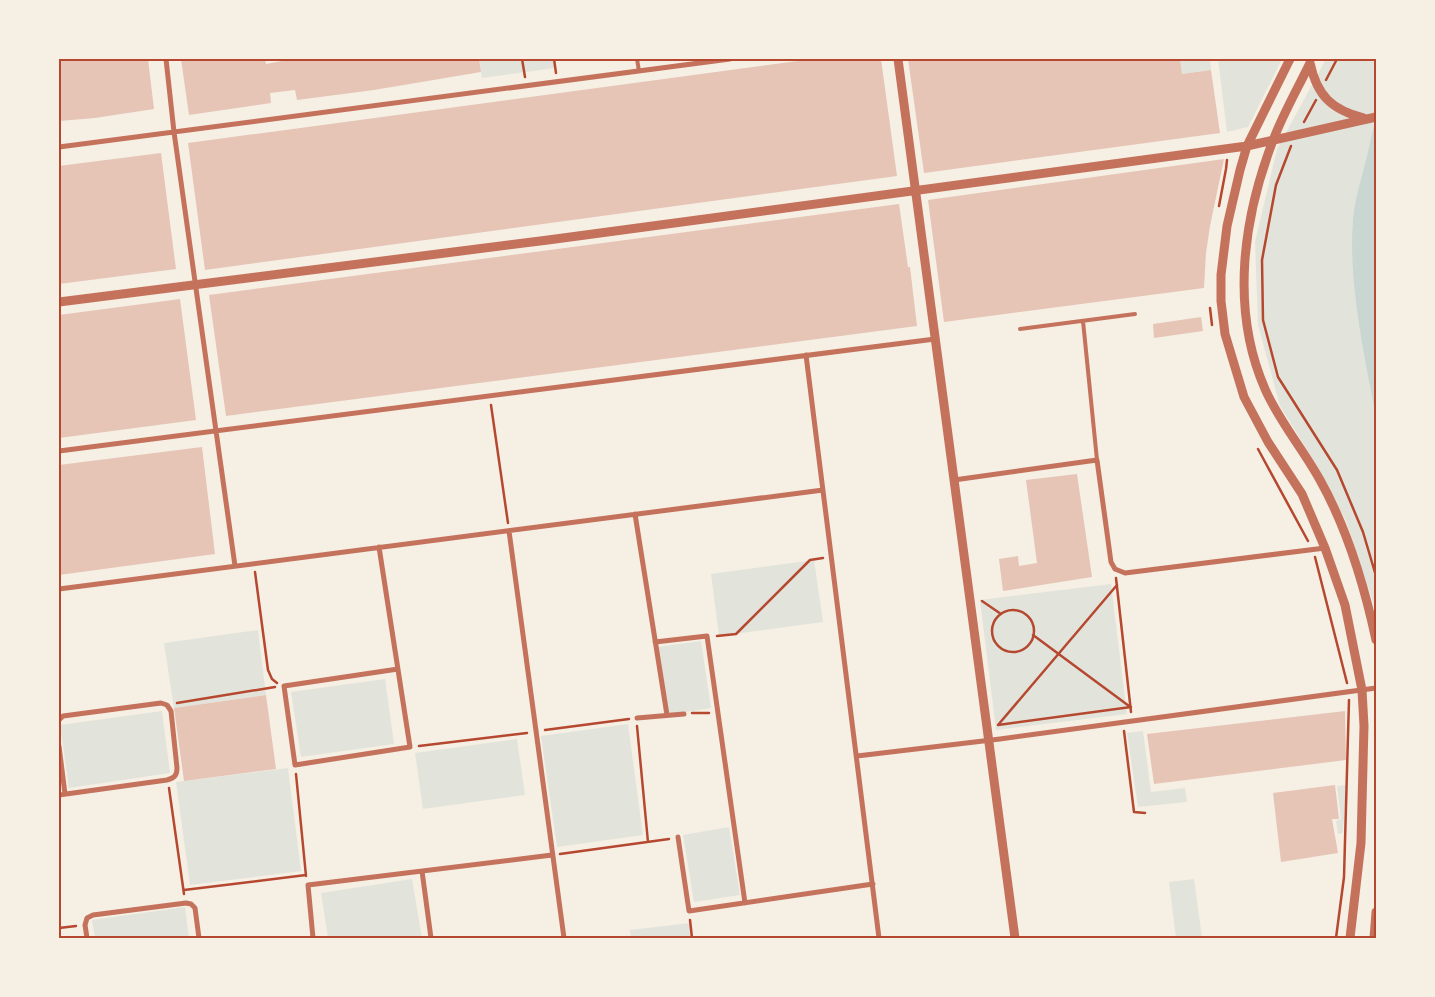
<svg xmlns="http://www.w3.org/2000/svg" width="1435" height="997" viewBox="0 0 1435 997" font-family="Lora,serif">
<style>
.green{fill:#e2e4dc}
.water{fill:#c9d6d2}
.building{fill:#e6c5b7}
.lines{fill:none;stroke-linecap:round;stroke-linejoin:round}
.path{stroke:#b5482f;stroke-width:2.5}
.service{stroke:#c5725c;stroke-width:4}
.minor{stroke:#c5725c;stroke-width:5}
.tertiary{stroke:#c5725c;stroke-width:9}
.neatline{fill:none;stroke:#b5482f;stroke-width:2}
</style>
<rect width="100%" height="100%" fill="#f6efe4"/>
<!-- green -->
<path class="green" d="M479 59H554L555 68 482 78Z
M1180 59H1210L1211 70 1182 74Z
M1218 59H1282L1248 127 1227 132Z
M1326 59H1376V611L1346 521 1317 466 1280 406 1258 325 1255 242 1277 149Z
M814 560 823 622 719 636 711 574Z
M1111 584 1127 714 996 730 980 600Z
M258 630 266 695 174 708 164 643Z
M701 641 711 708 668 715 657 647Z
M385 679 394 744 301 757 291 692Z
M162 711 170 773 69 788 60 725Z
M628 724 643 835 557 847 541 736Z
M1143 731 1151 792 1185 788 1187 802 1138 807 1127 733Z
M517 739 525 795 423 809 415 753Z
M288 768 301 871 190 885 176 782Z
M1346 785 1343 833 1338 834 1336 821 1341 819 1337 786Z
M729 827 740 895 694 902 683 835Z
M412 879 422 938H328L321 893Z
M1194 879 1202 938H1176L1169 882Z
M185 907 189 938H95L92 920Z
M690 923 692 938H631L630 930Z"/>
<!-- water -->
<path class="water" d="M1376 119V226L1374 308 1376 318V416C1364 355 1348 281 1353 219 1355 198 1362 177 1367 156 1370 144 1372 132 1376 119Z"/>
<!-- building -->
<path class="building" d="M59 59H148L154 109 95 118 59 121Z
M181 59H265L266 64 282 61V59H479L481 72 374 90 297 100 295 90 270 93 271 103 189 115Z
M813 59H881L897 176 205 270 188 143Z
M908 59H1180L1182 74 1211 70 1220 133 924 173Z
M161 153 176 269 59 284V166Z
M1224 159 1210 226 1206 253 1204 288 944 322 928 200Z
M899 204 908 267H910L917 326 226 416 209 295Z
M180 299 196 420 59 438V315Z
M1201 317 1203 331 1154 338 1153 324Z
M202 447 215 554 59 575V465Z
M1077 474 1092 577 1003 591 999 559 1018 556 1019 566 1037 563 1026 480Z
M266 695 276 769 184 781 174 708Z
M1345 711 1346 760 1154 784 1147 734Z
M1335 785 1339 819H1332L1338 853 1281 862 1273 793Z"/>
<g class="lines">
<!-- path -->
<path class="path" d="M522 59 525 77
M554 59 556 73
M1326 80 1337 59
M1304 122 1316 100
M1291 146 1276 185 1262 260 1263 320 1278 377 1337 470 1363 532 1376 576
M1219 206 1226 169 1227 160
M1210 308 1212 325
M491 405 508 523
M1258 449 1308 541
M1315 557 1347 683
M255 572 268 670 272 679 277 683
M1116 578 1131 712
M982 601 1001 614
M992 631a21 21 0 1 1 42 0a21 21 0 1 1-42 0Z
M1033 635 1129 706
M717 636 736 634 810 560 823 558
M177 703 275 687
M692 713H709
M998 725 1117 585
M998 725 1131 707
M637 726 648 842
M545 730 629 719
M1124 731 1134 812 1145 813
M419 746 527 733
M296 774 306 876
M169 788 184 894
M560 854 669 839
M184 890 306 875
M690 920 692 938
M59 928 76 926
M1336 938 1344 877 1349 700"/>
<!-- service -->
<path class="service" d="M637 59 639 71
M1083 321 1097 460
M1020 329 1135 314"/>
<!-- minor -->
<path class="minor" d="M166 59 174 132 235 566
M59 147 730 59
M806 355 879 938
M59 451 935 339
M954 480 1097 460 1111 562 1115 569 1125 573 1325 548
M635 514 667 715
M509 531 564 938
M379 547 410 747 295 765 284 686 398 669
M59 589 823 490
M655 642 707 636 745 903
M637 718 684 714
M59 720 63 716 161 703 167 705 171 711 177 768C177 776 174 778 167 780L59 795
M59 746 65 794
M857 756 1000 739 1376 688
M678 837 689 911 873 884
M422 871 431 938
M87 938 85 925 87 918 93 915 186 903 191 904 195 908 199 938
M313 938 308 885 552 855"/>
<!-- tertiary -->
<path class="tertiary" d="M898 59 1015 938
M1290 59 1247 146 1240 170 1227 226 1221 275V301L1225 334 1244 397 1268 442 1302 494 1325 548 1345 605 1362 690 1364 726 1361 843 1350 938
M1310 63C1298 88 1284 112 1274 138 1243 217 1230 309 1265 389 1279 421 1303 449 1320 480 1348 530 1364 584 1376 640
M1310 63C1317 96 1332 110 1364 118
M59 302 548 240 1247 146 1376 117
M1374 938 1376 912"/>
</g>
<!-- border -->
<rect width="1435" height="997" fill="none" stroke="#f6efe4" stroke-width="120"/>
<rect x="60" y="60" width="1315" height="877" class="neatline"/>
</svg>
